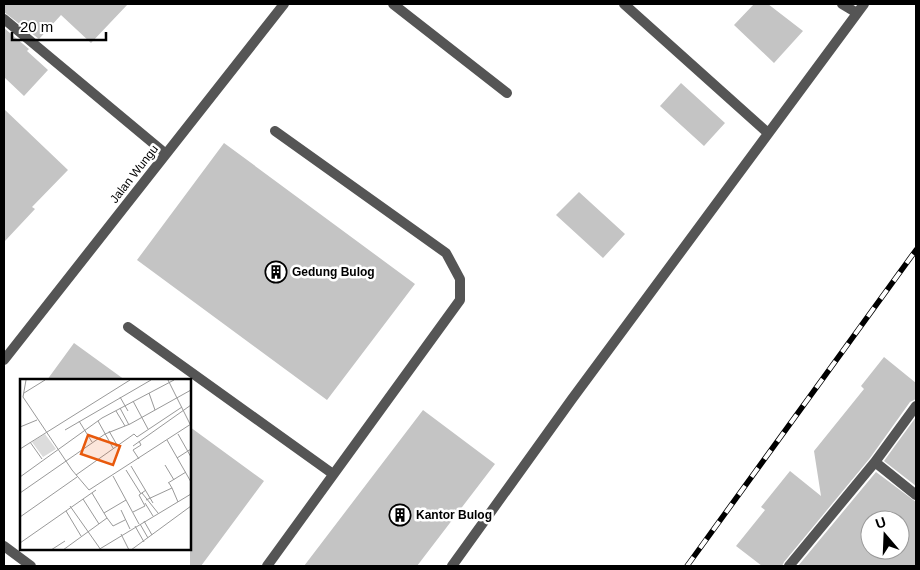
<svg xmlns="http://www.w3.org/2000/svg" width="920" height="570" viewBox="0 0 920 570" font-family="Arial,sans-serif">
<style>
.building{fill:#c4c4c4;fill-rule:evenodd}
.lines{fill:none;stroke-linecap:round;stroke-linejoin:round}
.lane{stroke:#555;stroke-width:10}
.street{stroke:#555;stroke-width:10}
.rail-casing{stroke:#000;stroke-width:5.5}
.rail{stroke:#fff;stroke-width:4;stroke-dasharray:11;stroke-linecap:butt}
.labels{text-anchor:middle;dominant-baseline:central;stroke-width:5;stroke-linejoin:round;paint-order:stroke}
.street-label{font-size:12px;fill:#000;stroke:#fff}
.poi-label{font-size:12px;font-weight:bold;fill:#000;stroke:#fff;text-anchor:start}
.inset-road{fill:none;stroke:#999;stroke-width:1}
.view{fill:#e8590c;fill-opacity:0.15;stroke:#e8590c;stroke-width:2.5}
.inset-edge{fill:none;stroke:#000;stroke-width:2.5}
</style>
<rect width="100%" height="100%" fill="#fff"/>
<!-- building -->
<path class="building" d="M4 4H128L91 43 61 15 39 39 4 12Z
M754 4H768L803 31 774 63 734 25Z
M4 28 29 49 27 51 48 70 24 96 4 77Z
M681 83 725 123 704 146 660 106Z
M4 109 68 170 32 207 35 209 4 242Z
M224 143 415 284 327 400 137 260Z
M579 192 625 234 603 258 556 215Z
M74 343 125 380H47Z
M884 357 916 383V399L910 402 870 458 784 562 782 566H762L736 546 765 510 761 507 790 471 821 496 814 451 864 389 861 386Z
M423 410 495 464 417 566H304Z
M916 417V486L884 461Z
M190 427 264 481 201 566H190Z
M876 472 916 502V566H798ZM870 520H900V550H870Z"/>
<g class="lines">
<!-- lane -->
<path class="lane" d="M128 327 333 474
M4 546 31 566
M267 566 460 300V279L446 253 275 131"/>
<!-- street -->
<path class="street" d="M393 4 507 93
M624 4 768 133
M842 4 857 13
M4 19 166 154
M4 360 284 4
M875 462 916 495
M452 566 572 399 864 4
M789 566 875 462 916 406"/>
<!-- rail casing -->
<g class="rail-casing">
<path id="rail" d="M687 566 916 250"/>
</g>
<!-- rail -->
<use href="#rail" class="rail"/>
</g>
<!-- icons -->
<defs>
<g id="building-ring" transform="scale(1.125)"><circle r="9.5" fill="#fff" stroke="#000" stroke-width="1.5"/><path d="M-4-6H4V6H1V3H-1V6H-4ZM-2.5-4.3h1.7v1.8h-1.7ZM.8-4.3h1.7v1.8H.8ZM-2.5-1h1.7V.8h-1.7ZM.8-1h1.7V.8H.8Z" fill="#000"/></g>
</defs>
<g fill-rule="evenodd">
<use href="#building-ring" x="276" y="272"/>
<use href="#building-ring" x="400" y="515"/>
</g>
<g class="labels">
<!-- street labels -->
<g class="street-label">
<text transform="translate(134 174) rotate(-52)">Jalan Wungu</text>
</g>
<!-- poi labels -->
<g class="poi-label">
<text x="292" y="272">Gedung Bulog</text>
<text x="416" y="515">Kantor Bulog</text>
</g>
</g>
<!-- overview -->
<g transform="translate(20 379)">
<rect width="171" height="171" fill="#fff"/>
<path d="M25 55 36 70 23 78 12 63Z" fill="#dcdcdc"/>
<path class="inset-road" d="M6 1 3 18 52 91 69 111 171 45M148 1 170 45M4 14 25 1M129 14 135 31M100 18 108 32M113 22 128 50M100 29 109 46M96 32 105 47M59 42 72 63M78 42 93 69M0 48 17 41M45 51 131 1M89 52 97 66M158 55 171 78M147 61 171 103M10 63 22 80M113 67 171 26M0 70 110 1M157 79 171 70M119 80 113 71 121 66 119 62M145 86 154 101M111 87 133 124M106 91 121 115M56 96 114 55 117 58 162 28M93 97 119 145M0 98 82 39 154 1M148 104 166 93M152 109 158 123M0 114 85 55 110 45 171 11M72 114 84 134M122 114 138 134M63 120 79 145M126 121 152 109 149 104M125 124 133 137M50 127 81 171M101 131 110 150M46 132 61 157M113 133 125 127 119 116 126 111M0 138 57 98M87 139 93 147 105 141M124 142 132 156M120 145 128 159M115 147 124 163M101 155 109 171M0 164 76 111M31 171 45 162M43 171 87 139 84 134 106 121M78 171 171 115M111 171 171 127"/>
<path class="view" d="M68 56 100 67 93 86 61 75Z"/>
<rect width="171" height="171" class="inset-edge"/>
</g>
<!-- border -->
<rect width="920" height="570" fill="none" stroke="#000000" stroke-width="10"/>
<!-- north arrow -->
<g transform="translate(885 535) rotate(341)"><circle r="24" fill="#ffffff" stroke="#999999"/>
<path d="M0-4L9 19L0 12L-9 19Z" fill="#000000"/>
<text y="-8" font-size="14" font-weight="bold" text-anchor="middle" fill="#000000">U</text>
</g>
<!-- scale -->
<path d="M12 32v8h94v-8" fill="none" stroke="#000000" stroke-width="2.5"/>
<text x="20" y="32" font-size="15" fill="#000000" stroke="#ffffff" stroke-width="4" paint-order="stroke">20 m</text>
</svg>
